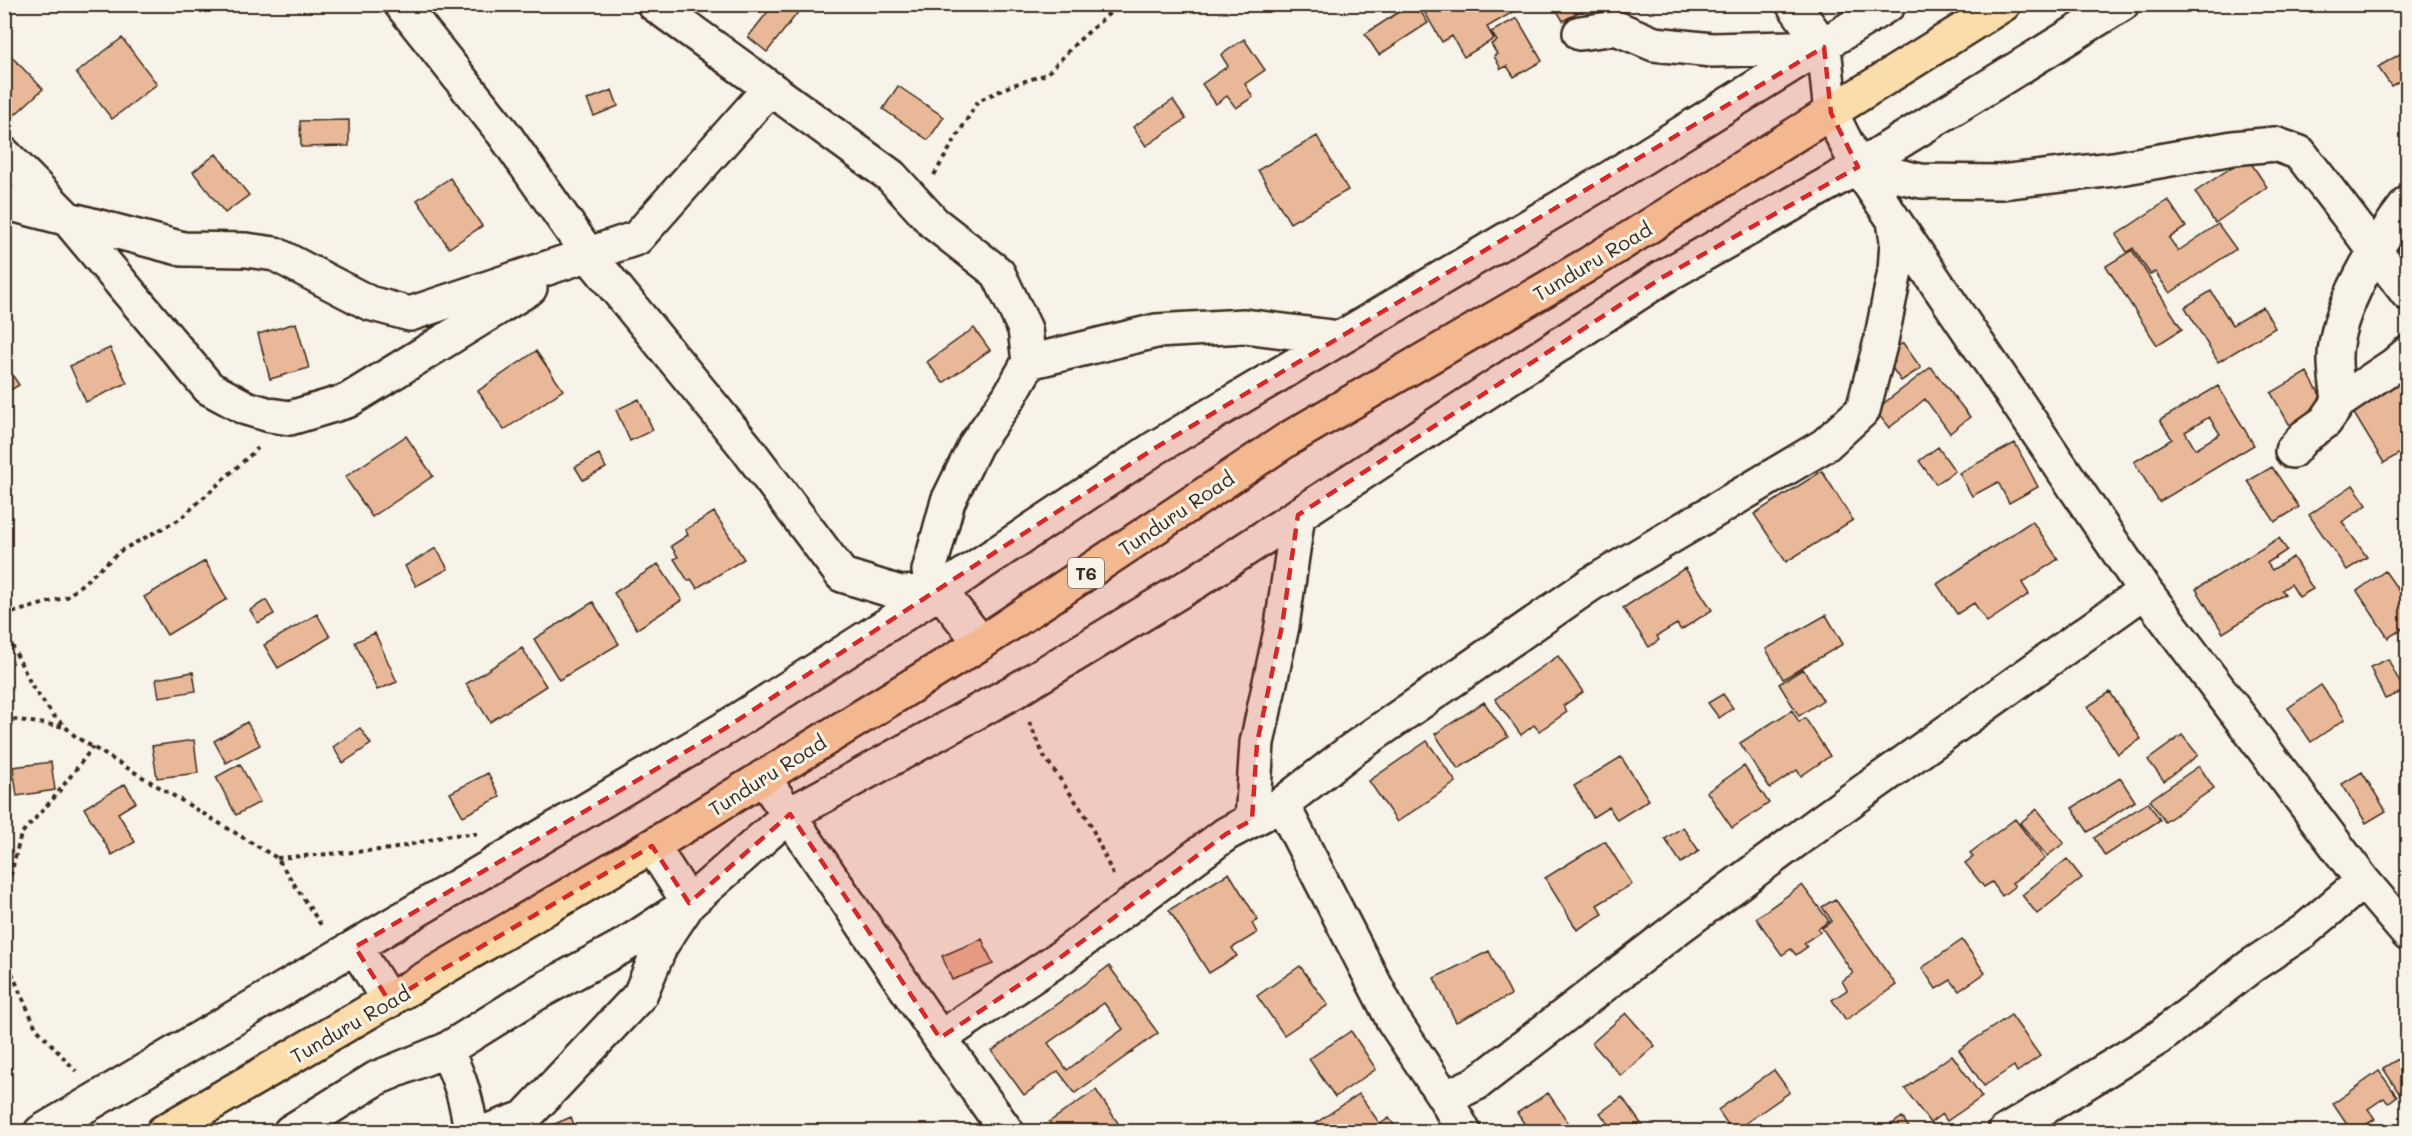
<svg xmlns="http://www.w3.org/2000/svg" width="2412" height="1136" viewBox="0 0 2412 1136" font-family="Mali,sans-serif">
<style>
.building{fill:#e8b899;stroke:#3b2a1e;stroke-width:1.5;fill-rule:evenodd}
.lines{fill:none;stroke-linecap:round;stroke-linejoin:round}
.minor-casing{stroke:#3b2a1e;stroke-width:38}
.highway-casing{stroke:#3b2a1e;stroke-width:38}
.path{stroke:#3b2a1e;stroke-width:4;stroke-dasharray:4.5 4.5;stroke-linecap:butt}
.minor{stroke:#f7f3e8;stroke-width:33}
.highway{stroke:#faddab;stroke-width:33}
.marked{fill:#d62828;fill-opacity:0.2;stroke:#d62828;stroke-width:4.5;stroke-dasharray:12 8;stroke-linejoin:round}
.labels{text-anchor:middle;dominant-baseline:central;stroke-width:6;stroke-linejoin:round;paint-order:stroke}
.shield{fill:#f7f3e8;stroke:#73665b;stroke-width:1.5}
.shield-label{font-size:18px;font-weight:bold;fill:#3b2a1e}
.street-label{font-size:20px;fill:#3b2a1e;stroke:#f7f3e8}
</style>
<rect width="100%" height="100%" fill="#f7f3e8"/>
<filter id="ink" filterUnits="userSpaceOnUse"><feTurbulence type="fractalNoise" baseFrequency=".0167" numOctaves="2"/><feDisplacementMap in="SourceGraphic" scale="12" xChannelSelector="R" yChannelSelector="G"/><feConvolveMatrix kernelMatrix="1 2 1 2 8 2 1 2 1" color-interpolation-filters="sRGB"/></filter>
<g filter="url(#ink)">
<!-- building -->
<path class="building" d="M774 4 803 6 767 52 748 37Z
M1411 4H1416L1428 23 1379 55 1365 34Z
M1427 4H1509L1513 12 1487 27 1494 39 1464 57 1452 36 1442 42 1422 8Z
M1553 4H1592L1563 21Z
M1517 18 1542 61 1514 77 1507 66 1501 69 1494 56 1497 54 1491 44 1497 41 1491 32Z
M122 38 157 84 112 119 76 73Z
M1244 39 1265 70 1245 84 1253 97 1236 108 1227 96 1216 104 1202 84 1228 66 1221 55Z
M4 49 43 89 8 121 4 117Z
M2408 49V76L2391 86 2378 67Z
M898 86 944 117 928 140 883 109Z
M612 90 618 106 594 116 587 100Z
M1173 100 1186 119 1146 146 1133 127Z
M349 120V146L301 147 300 121Z
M1317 136 1348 190 1290 223 1258 170Z
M216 154 249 195 225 213 193 172Z
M2247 157 2267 187 2215 223 2195 192Z
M450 178 482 226 449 248 417 200Z
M2168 200 2186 227 2169 238 2178 251 2218 224 2236 249 2170 293 2155 272 2150 274 2133 248 2127 252 2116 235Z
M2132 250 2182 329 2157 345 2106 266Z
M2211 291 2232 325 2263 307 2275 328 2218 362 2185 307Z
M296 323 309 368 270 379 258 334Z
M974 328 990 350 943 383 927 362Z
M1903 343 1921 368 1901 381 1884 356Z
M110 348 127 383 86 402 70 366Z
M536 351 563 390 504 430 478 391Z
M7 367 19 385 4 394V368Z
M1931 367 1970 417 1950 433 1925 399 1889 428 1875 410Z
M2307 372 2328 409 2292 429 2271 393Z
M2398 378 2408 394V448L2384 463 2350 407Z
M2218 386 2254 445 2159 502 2134 462 2172 439 2160 420ZM2209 417 2220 434 2195 449 2185 432Z
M639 399 653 430 630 441 616 410Z
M406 436 433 476 372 517 345 477Z
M2015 443 2038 487 2009 503 1998 482 1972 496 1959 473Z
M1938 447 1955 471 1936 484 1919 461Z
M599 454 606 468 583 480 575 467Z
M2272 467 2299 507 2275 522 2248 481Z
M1822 471 1853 520 1786 562 1754 514Z
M2353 485 2367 505 2342 522 2367 557 2347 570 2309 515Z
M714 512 744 559 697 588 691 579 688 581 674 559 678 557 671 546 688 535 685 530Z
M2032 521 2058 559 2022 583 2029 594 1987 622 1974 603 1957 614 1937 584Z
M2279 538 2287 550 2267 563 2272 570 2293 557 2313 589 2299 597 2291 584 2282 590 2285 594 2223 633 2196 589Z
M436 548 448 569 416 586 405 566Z
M205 561 227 599 167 635 144 597Z
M658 564 682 600 637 629 614 593Z
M1685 568 1712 610 1681 630 1677 624 1657 636 1659 640 1649 647 1623 608Z
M2385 571 2408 604V625L2388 638 2357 591Z
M266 600 274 614 258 623 250 610Z
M593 602 619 644 559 680 534 639Z
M317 614 330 637 278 668 264 645Z
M1826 615 1843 644 1783 679 1766 649Z
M375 633 397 682 377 690 355 642Z
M522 648 546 686 490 722 466 684Z
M1558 656 1583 692 1563 706 1567 712 1539 731 1534 725 1521 735 1495 699Z
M2388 659 2404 691 2385 699 2370 667Z
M1803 669 1823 700 1799 716 1779 684Z
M193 672 196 691 159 697 156 679Z
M2321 685 2345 719 2311 742 2288 708Z
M2110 692 2141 739 2118 754 2087 707Z
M1723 694 1733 708 1719 718 1708 703Z
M1484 702 1508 737 1458 769 1435 734Z
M1792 710 1799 722 1805 718 1830 756 1801 776 1797 770 1770 788 1740 743Z
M247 722 260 745 226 763 214 741Z
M360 728 371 744 343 763 333 747Z
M2182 735 2198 755 2164 781 2148 760Z
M194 740 198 773 157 778 152 746Z
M1427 741 1456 782 1397 822 1369 781Z
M1621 757 1649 800 1617 820 1609 807 1593 817 1574 786Z
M51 762 55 790 17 796 13 767Z
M240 764 260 802 236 815 216 777Z
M1744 766 1769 803 1732 828 1707 792Z
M2199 766 2214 788 2165 822 2150 800Z
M2362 772 2386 811 2366 823 2342 784Z
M488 773 500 797 463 816 450 793Z
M2120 778 2135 801 2088 832 2072 808Z
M125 784 136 802 118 813 135 842 112 855 84 808Z
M2148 802 2160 820 2105 856 2094 838Z
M2037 809 2064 843 2047 856 2020 823Z
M2015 819 2045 859 2012 883 2015 886 2002 896 1992 882 1984 887 1965 863 1973 857 1970 853Z
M1683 827 1699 851 1681 863 1665 839Z
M1605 841 1632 884 1597 905 1603 914 1577 930 1545 878Z
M2067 859 2082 878 2037 914 2022 895Z
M1229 873 1258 920 1252 923 1257 933 1232 948 1237 956 1209 973 1169 910Z
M1802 885 1829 921 1818 929 1820 932 1804 943 1807 947 1796 955 1791 949 1782 955 1756 918Z
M1835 899 1896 985 1846 1020 1832 1000 1847 990 1842 981 1853 973 1822 928 1832 921 1822 907Z
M982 939 993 964 952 980 942 956Z
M1962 940 1985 973 1959 991 1951 980 1936 989 1922 968Z
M1489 951 1511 995 1456 1022 1434 978Z
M1109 966 1158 1033 1075 1093 1058 1071 1024 1095 992 1051ZM1104 1003 1123 1029 1067 1070 1048 1043Z
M1300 966 1328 1005 1284 1035 1257 996Z
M1626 1013 1655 1046 1621 1076 1592 1043Z
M2011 1015 2040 1056 2017 1072 2014 1066 1984 1086 1959 1050Z
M1351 1031 1376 1069 1335 1097 1309 1059Z
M2408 1053V1107L2383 1068Z
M1952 1055 1982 1097 1947 1121 1942 1114 1930 1123 1905 1089Z
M1774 1070 1790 1092 1733 1132 1718 1110Z
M2379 1071 2397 1096 2388 1103 2384 1098 2368 1109 2375 1119 2367 1124 2373 1132H2352L2333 1104Z
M1096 1090 1124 1132H1055L1049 1122Z
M1548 1093 1570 1125 1560 1132H1530L1517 1113Z
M1359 1094 1380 1124 1389 1118 1399 1132H1318L1313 1125Z
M1622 1097 1647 1132H1614L1600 1113Z
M571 1117 577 1132H536Z
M1902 1117 1912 1132H1881Z"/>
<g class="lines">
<!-- minor casing -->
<g class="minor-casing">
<path id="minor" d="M401 4 504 134 588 254 745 446 842 575 900 593 940 591
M654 4 891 176 934 223 998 273 1025 329 1029 362 1009 397 976 444 948 501 929 571 940 591 981 643
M1793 4 1824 47 1831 113 1858 167 2145 591 2363 881 2408 934
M1580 33 1616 28 1654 44 1712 50 1824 47
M4 154 66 217 209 388 246 408 270 415 290 418 347 401 530 288
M1858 167 1921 181 2000 182 2114 169 2233 148 2275 144 2300 153 2408 294
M4 202 183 249 246 250 275 254 369 303 410 314 637 238 770 88
M1029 362 1156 331 1244 326 1340 338
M2339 402C2338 389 2335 375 2335 361 2333 314 2379 240 2408 203
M2292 451 2304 437 2325 422 2339 402 2394 365 2408 353
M763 777 940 1038 1007 1132
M1282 804 1393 1020 1445 1098 1464 1132
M1252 820 1257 743 1282 626 1298 515
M355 947 389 1001
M940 1038 1061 957 1226 834 1282 804 1353 749 1591 584 1825 445 1863 410 1881 341 1895 271 1897 241 1894 221
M446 1050C460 1079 467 1100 471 1132
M1445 1098 1477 1083 1679 927 1822 821 2145 591
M41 1132 724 729 940 591 1155 448 1610 178 1889 4
M290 1132 377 1078 446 1050 537 993 625 945 689 903 790 814 1015 691 1197 581 1663 277 1858 167 2122 4
M485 1132 524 1118 640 995 661 945 689 903 652 846
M2005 1132 2160 1037 2251 966 2304 931 2363 881"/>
</g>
<!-- highway casing -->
<g class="highway-casing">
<path id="highway" d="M163 1132 652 846 981 643 1288 439 1587 265 2004 4"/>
</g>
<!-- path -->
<path class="path" d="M934 175 978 101 1010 86 1047 74 1076 43 1120 4
M4 615 67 597 122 550 180 519 258 448
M4 629 32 686 53 715 76 737 277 858 323 928
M4 718 66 727
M1029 722 1044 756 1088 819 1114 877
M277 858 392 849 450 835 477 834
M4 902 21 834 53 799 93 747
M4 947 13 976 36 1028 76 1071"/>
<!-- minor -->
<use href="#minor" class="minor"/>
<!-- highway -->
<use href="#highway" class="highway"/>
</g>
</g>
<!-- marked area -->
<path class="marked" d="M1824 47 1831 113 1858 167 1663 277 1298 515 1282 626 1257 743 1252 820 1226 834 1061 957 940 1038 790 814 689 903 652 846 389 1001 355 947 724 729 1155 448Z"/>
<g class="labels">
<!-- shield labels -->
<rect class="shield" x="1068" y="558" width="36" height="30" rx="4.5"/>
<g class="shield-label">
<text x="1086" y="573">T6</text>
</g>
<!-- street labels -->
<g class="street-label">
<text transform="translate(1592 261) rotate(-31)">Tunduru Road</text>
<text transform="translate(1176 513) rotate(-34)">Tunduru Road</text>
<text transform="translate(767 775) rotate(-32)">Tunduru Road</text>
<text transform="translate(350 1024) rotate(-30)">Tunduru Road</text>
</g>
</g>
<!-- margin -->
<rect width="2412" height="1136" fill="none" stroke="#f7f3e8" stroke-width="24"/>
<rect x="12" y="12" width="2388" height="1112" fill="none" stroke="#3b2a1e" stroke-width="2" filter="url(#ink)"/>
</svg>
